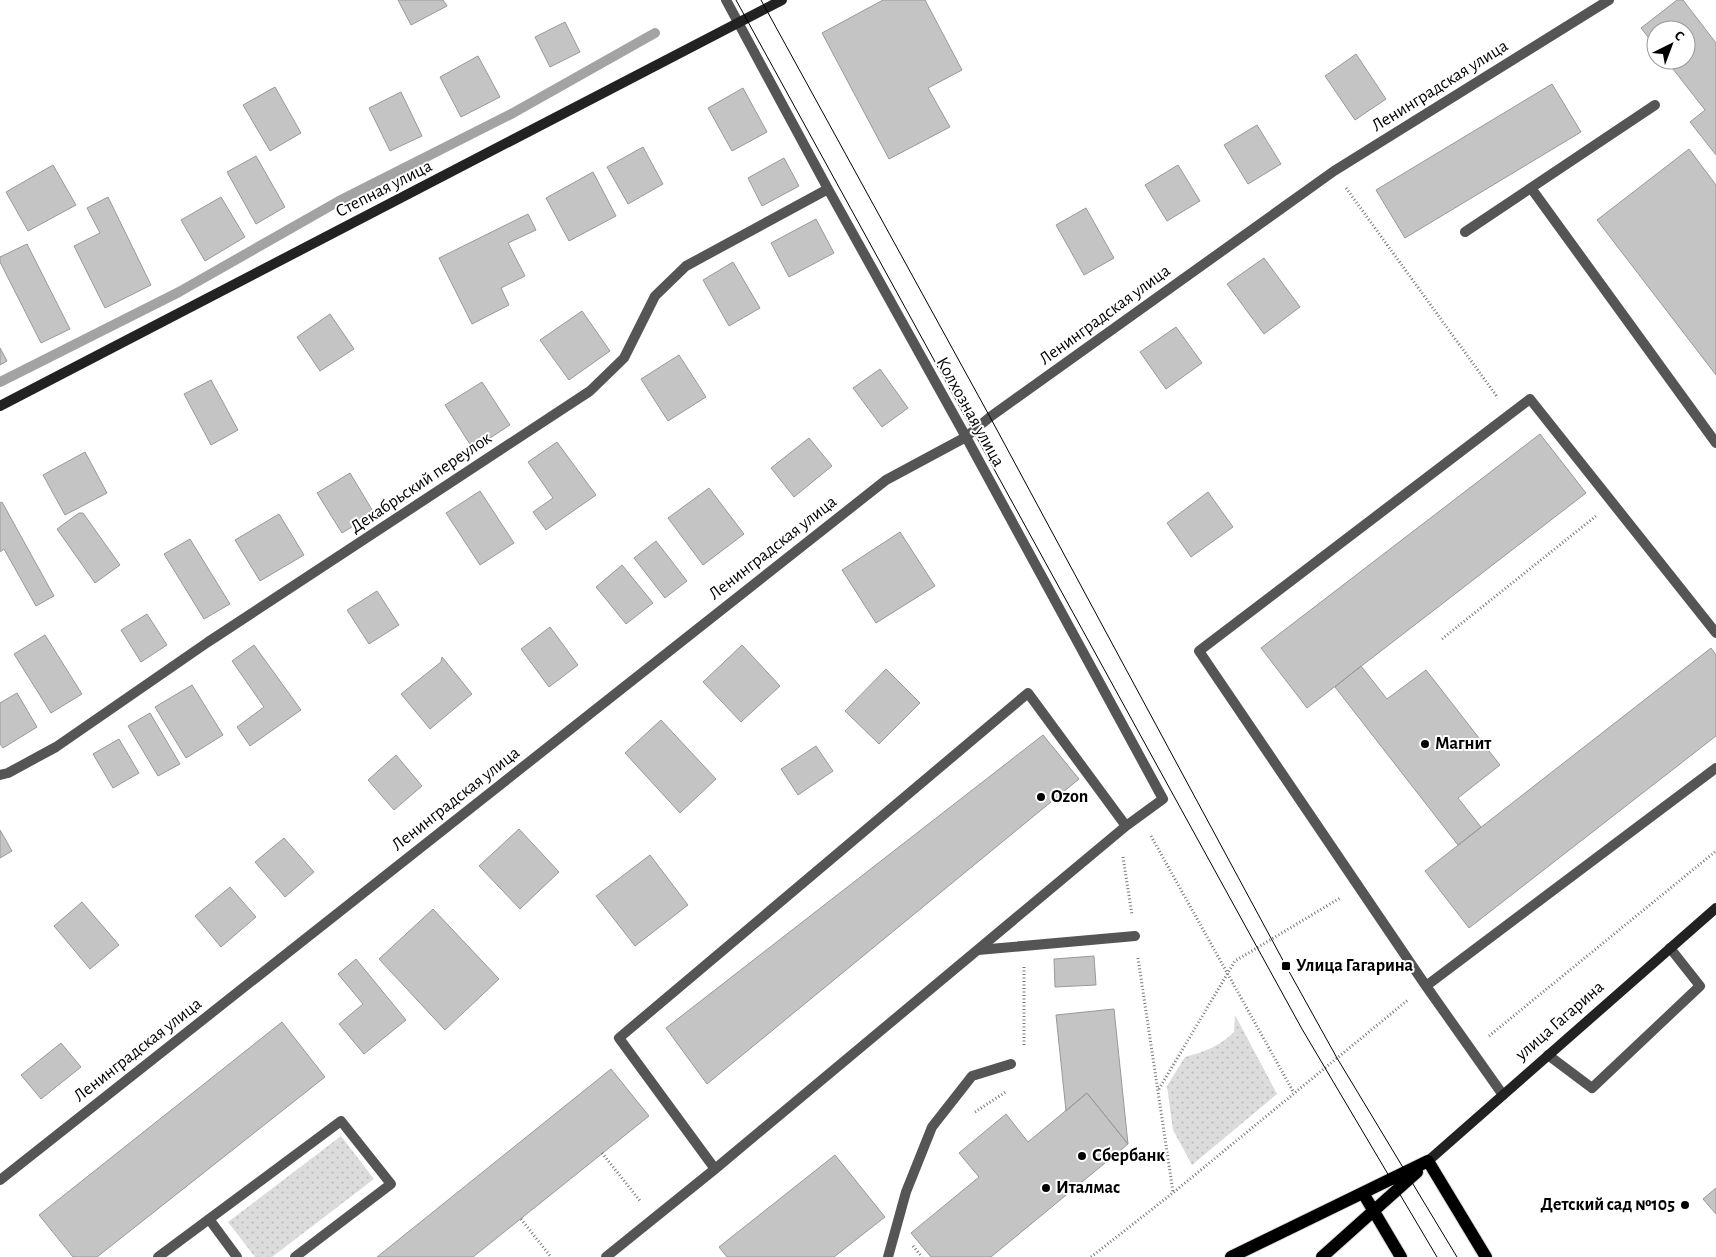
<svg xmlns="http://www.w3.org/2000/svg" width="1716" height="1257" viewBox="0 0 1716 1257" font-family="'Alegreya Sans',sans-serif">
<style>
.park{fill:url(#park-dots)}
.lines{fill:none;stroke-linecap:round;stroke-linejoin:round}
.stream{stroke:#a3a3a3;stroke-width:10}
.building{fill:#c4c4c4;stroke:#999}
.primary-casing{stroke:#dbdbdb;stroke-width:14}
.path{stroke:#777;stroke-width:3;stroke-dasharray:1 2.5;stroke-linecap:butt}
.lane{stroke:#555;stroke-width:10}
.street{stroke:#555;stroke-width:10}
.secondary{stroke:#222;stroke-width:10}
.primary{stroke:#000;stroke-width:12}
.tram{stroke:#000;stroke-width:1}
.poi-dot{fill:#000;stroke:#fff;stroke-width:2}
.labels{text-anchor:middle;dominant-baseline:central;stroke-width:4;stroke-linejoin:round;paint-order:stroke}
.street-label{font-size:18px;fill:#000;stroke:#fff}
.poi-label{font-size:18px;font-weight:bold;fill:#000;stroke:#fff;text-anchor:start}
</style>
<defs>
<pattern id="park-dots" width="8" height="8" patternUnits="userSpaceOnUse" patternTransform="scale(1.25)"><rect width="8" height="8" fill="#dcdcdc"/><path d="M2 2h.1M6 6h.1" fill="none" stroke="#bbb" stroke-width="1.8" stroke-linecap="round"/></pattern>
</defs>
<rect width="100%" height="100%" fill="#fff"/>
<!-- park -->
<path class="park" d="M1235 1015 1277 1094 1192 1165 1173 1130 1167 1086 1185 1057C1204 1052 1220 1046 1234 1032Z
M341 1136 374 1179 272 1257H255L228 1222Z"/>
<g class="lines">
<!-- stream -->
<path class="stream" d="M0 382 179 292 339 201 513 113 655 33"/>
</g>
<!-- building -->
<path class="building" d="M398 0H443L447 6 411 25Z
M883 0H925L962 70 928 88 950 127 889 159 822 33Z
M1677 0H1683L1716 43V155L1690 122 1705 110 1666 60H1686V30H1656V47L1641 28Z
M565 22 580 52 550 67 535 37Z
M1356 54 1386 99 1355 120 1325 76Z
M478 56 500 97 461 117 440 77Z
M1552 84 1581 132 1405 238 1376 190Z
M275 87 301 133 270 151 243 105Z
M743 88 767 132 732 151 708 108Z
M401 92 422 136 390 151 369 108Z
M1257 125 1281 164 1248 184 1224 145Z
M643 147 663 184 628 204 607 167Z
M1689 149 1716 185V375L1597 220Z
M256 156 285 207 256 224 227 172Z
M784 158 799 186 762 206 748 178Z
M53 165 76 205 28 231 6 192Z
M1178 165 1200 201 1167 221 1145 185Z
M593 172 616 216 569 241 546 198Z
M108 197 151 285 105 308 74 246 100 233 87 208Z
M221 197 245 237 205 261 181 220Z
M1086 208 1114 258 1084 275 1056 225Z
M528 214 536 230 508 243 525 276 501 288 509 305 472 324 439 258Z
M816 219 834 253 789 277 771 243Z
M27 244 70 329 41 343 0 262V257Z
M1264 258 1300 307 1264 334 1227 284Z
M733 262 760 308 729 326 703 280Z
M582 311 610 351 569 380 540 340Z
M330 314 354 349 320 371 297 337Z
M1176 327 1202 363 1166 389 1140 352Z
M0 348 7 361 0 365Z
M679 355 706 397 668 421 641 379Z
M880 369 908 408 882 427 853 388Z
M211 380 238 430 211 445 184 394Z
M482 382 510 425 473 449 445 405Z
M1540 434 1586 493 1307 708 1261 648Z
M809 438 832 466 794 497 771 468Z
M557 442 596 495 546 530 533 512 553 498 528 462Z
M85 452 107 493 65 515 43 475Z
M350 473 374 513 342 533 317 493Z
M709 488 744 534 703 565 668 518Z
M480 491 514 543 480 565 446 513Z
M1208 492 1233 527 1191 557 1167 523Z
M2 502 54 596 36 606 4 549 0 552V503Z
M79 513H83L120 565 95 583 57 529Z
M279 514 304 555 260 581 235 540Z
M900 532 935 586 876 623 842 570Z
M190 539 230 604 204 619 164 554Z
M656 541 687 581 665 598 634 558Z
M622 565 653 603 626 624 596 587Z
M377 591 399 625 369 644 347 610Z
M147 614 167 645 141 662 121 630Z
M550 627 578 665 549 687 521 649Z
M45 635 82 694 51 713 14 654Z
M254 645 301 710 250 746 237 727 264 707 232 661Z
M742 645 780 686 741 722 703 682Z
M1711 648 1716 655V736L1469 928 1425 871Z
M442 657 472 694 430 729 401 694 441 662Z
M1361 666 1387 699 1426 670 1500 765 1458 798 1481 827 1458 845 1335 687Z
M886 669 920 703 879 744 845 711Z
M192 685 223 735 186 758 155 707Z
M17 693 37 727 3 748 0 744V703Z
M150 713 180 764 158 776 128 726Z
M661 720 716 779 680 813 625 753Z
M1043 735 1079 779 707 1084 666 1028Z
M119 739 139 773 113 788 93 754Z
M816 746 833 771 798 795 781 769Z
M396 755 422 786 394 810 368 780Z
M519 829 559 872 520 909 479 866Z
M0 830 12 851 0 858Z
M284 838 314 872 285 897 255 862Z
M650 855 688 905 635 946 596 896Z
M230 887 256 917 221 947 195 916Z
M82 902 119 945 90 969 54 926Z
M433 909 499 979 445 1030 379 959Z
M1094 956 1096 985 1055 987 1054 959Z
M356 959 406 1020 364 1054 339 1024 363 1004 338 974Z
M1114 1009 1128 1144 1087 1093 1066 1111 1056 1015Z
M282 1022 325 1077 97 1257H73L39 1215Z
M61 1043 81 1067 41 1099 21 1075Z
M611 1069 649 1116 473 1257H377Z
M1087 1093 1128 1144 991 1257H931L911 1233 979 1177 959 1153 1006 1114 1028 1142Z
M835 1155 885 1217 834 1257H727L719 1247Z
M1716 1188V1214L1703 1199Z"/>
<g class="lines">
<!-- primary casing -->
<g class="primary-casing">
<path id="primary" d="M1428 1161 1486 1257
M1363 1193 1401 1257
M1231 1257 1428 1161
M1322 1257 1417 1172"/>
</g>
<!-- path -->
<path class="path" d="M1346 188 1498 398
M1442 639 1596 516
M1151 836 1294 1093
M1123 857 1132 915
M1138 958 1173 1192
M1024 967V1046
M1489 1036 1716 851
M1159 1089 1235 961 1340 898
M975 1112 1007 1091
M602 1153 641 1202
M521 1219 551 1257
M913 1246 922 1257
M1091 1257 1174 1192 1409 999"/>
<!-- lane -->
<path class="lane" d="M1531 188 1716 443
M1465 232 1655 105
M978 950 1135 936
M1426 986 1716 768
M1548 1055 1592 1088 1700 986 1670 948
M1503 1095 1426 986 1199 651 1530 399 1716 633
M209 1219 237 1257
M158 1257 341 1121 391 1184 295 1257"/>
<!-- street -->
<path class="street" d="M726 0 828 189 966 437 1163 799 1126 826
M0 775 8 773 56 747 208 642 590 391 624 358 655 296 686 266 828 189
M0 1180 886 480 966 437 990 417 1334 171 1609 0
M606 1257 715 1169 1126 826 1028 693 619 1038 715 1169
M888 1257 906 1192 932 1127 972 1076 1011 1064"/>
<!-- secondary -->
<path class="secondary" d="M0 406 782 0
M1428 1161 1716 908"/>
<!-- primary -->
<use href="#primary" class="primary"/>
<!-- tram -->
<path class="tram" d="M736 0 1302 1029 1437 1257
M761 0 990 417 1286 966 1337 1058 1457 1257"/>
</g>
<!-- markers -->
<g class="poi-dot">
<circle cx="1425" cy="744" r="5"/>
<circle cx="1041" cy="797" r="5"/>
<rect x="1281" y="961" width="10" height="10" rx="2.5"/>
<circle cx="1082" cy="1156" r="5"/>
<circle cx="1046" cy="1188" r="5"/>
<circle cx="1685" cy="1205" r="5"/>
</g>
<g class="labels">
<!-- street labels -->
<g class="street-label">
<text transform="translate(1440 86) rotate(-32)">Ленинградская улица</text>
<text transform="translate(384 189) rotate(-27)">Степная улица</text>
<text transform="translate(1105 315) rotate(-36)">Ленинградская улица</text>
<text transform="translate(970 412) rotate(61)">Колхозная улица</text>
<text transform="translate(421 483) rotate(-34)">Декабрьский переулок</text>
<text transform="translate(773 548) rotate(-38)">Ленинградская улица</text>
<text transform="translate(456 799) rotate(-38)">Ленинградская улица</text>
<text transform="translate(1560 1021) rotate(-41)">улица Гагарина</text>
<text transform="translate(138 1050) rotate(-38)">Ленинградская улица</text>
</g>
<!-- poi labels -->
<g class="poi-label">
<text x="1435" y="744">Магнит</text>
<text x="1051" y="797">Ozon</text>
<text x="1296" y="966">Улица Гагарина</text>
<text x="1092" y="1156">Сбербанк</text>
<text x="1056" y="1188">Италмас</text>
<text x="1675" y="1205" text-anchor="end">Детский сад №105</text>
</g>
</g>
<!-- north arrow -->
<g transform="translate(1671 45) rotate(42)"><circle r="24" fill="#ffffff" stroke="#999999"/>
<path d="M0-4L9 19L0 12L-9 19Z" fill="#000000"/>
<text y="-8" font-size="14" font-weight="bold" text-anchor="middle" fill="#000000">С</text>
</g>
</svg>
